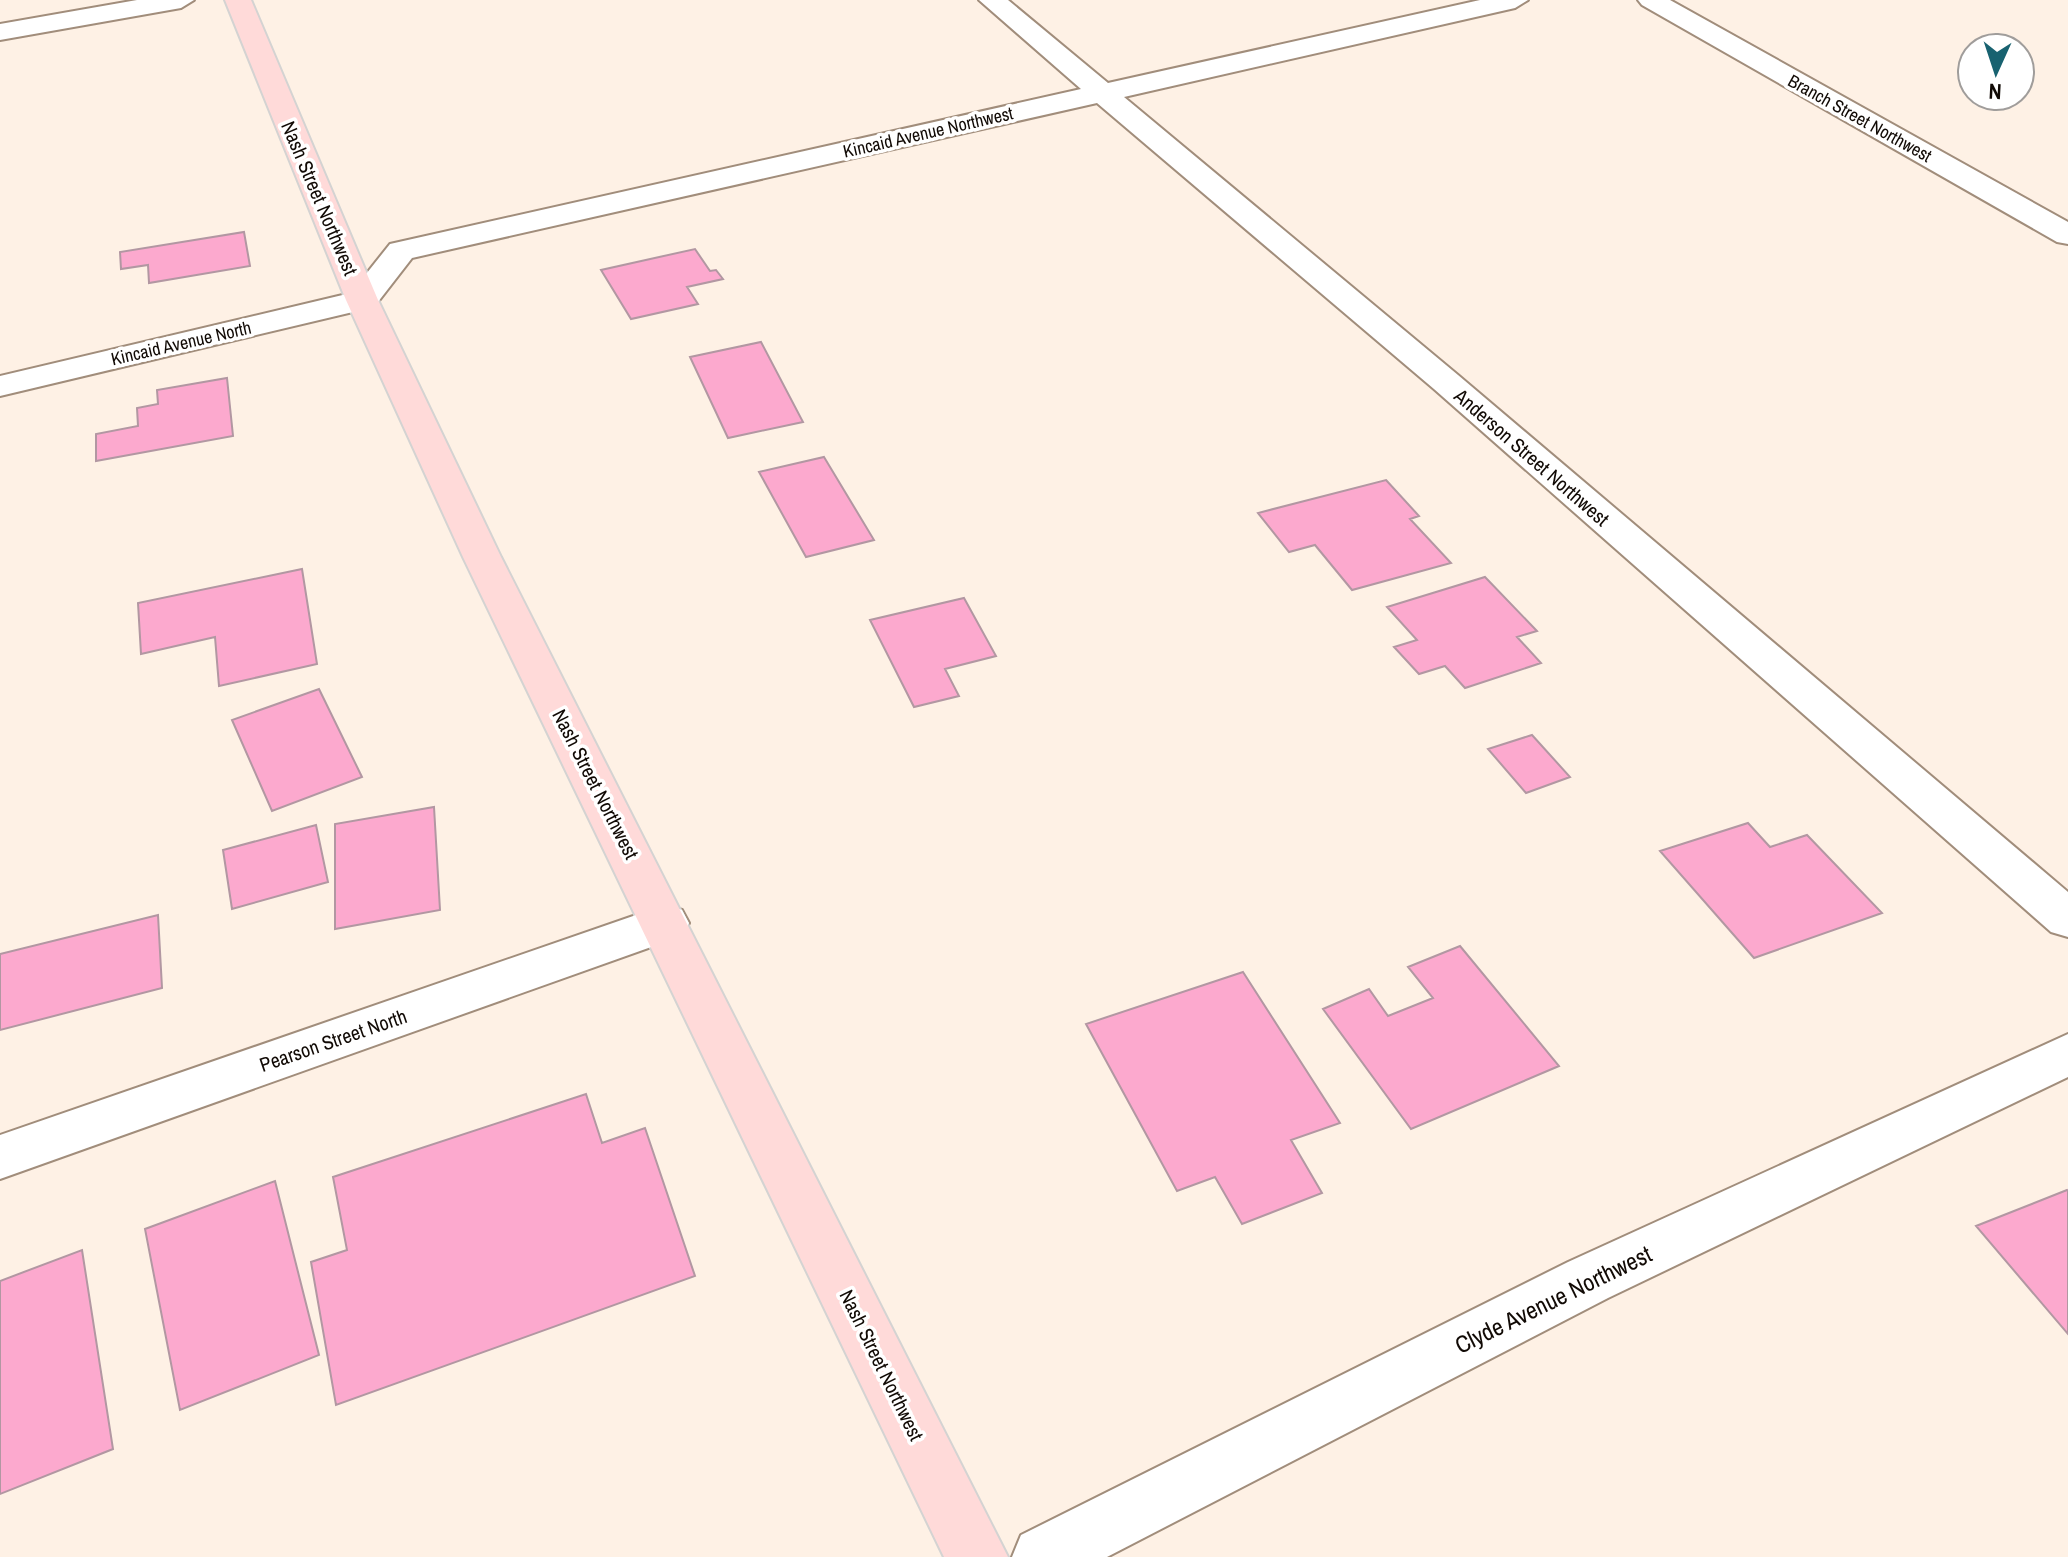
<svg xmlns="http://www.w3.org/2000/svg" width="2068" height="1557" viewBox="0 0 2068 1557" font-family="'Archivo Narrow',sans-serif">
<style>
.building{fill:#fca9ce;stroke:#b297a2;stroke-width:2}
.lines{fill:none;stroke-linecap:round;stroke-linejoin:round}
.minor-casing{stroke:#a18d7b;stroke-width:4}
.major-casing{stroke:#d4d3d2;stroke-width:4}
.minor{fill:#fff;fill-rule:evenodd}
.major{fill:#ffdad9;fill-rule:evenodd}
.labels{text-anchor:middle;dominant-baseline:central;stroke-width:7;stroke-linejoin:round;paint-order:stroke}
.far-street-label{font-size:18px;fill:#110a05;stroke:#fff}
.street-label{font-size:20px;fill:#110a05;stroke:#fff}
.near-street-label{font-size:24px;fill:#110a05;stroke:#fff}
</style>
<rect width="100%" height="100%" fill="#fef1e5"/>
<!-- building -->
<path class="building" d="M244 232 250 266 149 283 148 265 121 269 120 252Z
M695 249 710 271 716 270 723 279 687 287 698 304 631 319 601 270Z
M761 342 803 422 728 438 690 357Z
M227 378 233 436 96 461V434L138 426 137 408 158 404 157 390Z
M824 457 874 540 806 557 759 472Z
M1386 480 1419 516 1410 519 1451 563 1352 590 1315 545 1289 552 1258 513Z
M302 569 317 664 219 686 215 637 141 654 138 603Z
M1485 577 1537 631 1517 637 1541 663 1465 688 1445 666 1419 674 1394 647 1417 640 1387 607Z
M964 598 996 656 945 669 959 696 914 707 870 620Z
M319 689 362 777 272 811 232 720Z
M1532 735 1570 777 1526 793 1488 749Z
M434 807 440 910 335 929V824Z
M1748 823 1770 847 1807 835 1882 913 1754 958 1660 851Z
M316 825 328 882 232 909 223 850Z
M158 915 162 988 0 1030V954Z
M1460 946 1559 1066 1411 1129 1323 1009 1369 989 1388 1016 1433 998 1408 967Z
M1243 972 1340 1123 1291 1140 1322 1193 1242 1224 1215 1177 1177 1191 1086 1024Z
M586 1094 602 1143 645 1128 695 1276 336 1405 311 1262 347 1250 333 1177Z
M275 1181 319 1355 180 1410 145 1229Z
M2067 1190 2068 1191V1334L1976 1226Z
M82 1250 113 1449 0 1494V1281Z"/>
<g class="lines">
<!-- minor casing -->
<g class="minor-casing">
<path id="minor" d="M137 0H194L181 8 0 40V24Z
M979 0H1008L1108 83 1480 0H1528L1515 8 1124 97 1458 375 2068 892V937L2051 932 1434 389 1097 103 412 258 374 307 0 396V376L351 293 390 244 1081 89Z
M1638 0H1670L2068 222V244L2057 242 1642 5Z
M665 905 682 910 689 923 682 936 0 1179V1135Z
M2068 1034V1077L1608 1298 1107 1557H1012L1021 1535 1568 1262Z"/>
</g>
<!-- major casing -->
<g class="major-casing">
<path id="major" d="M225 0H251L378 300 501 557 1008 1557H944L463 557 346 300Z"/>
</g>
<!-- minor -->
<use href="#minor" class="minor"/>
<!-- major -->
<use href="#major" class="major"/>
</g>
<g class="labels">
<!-- far-street labels -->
<g class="far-street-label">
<text transform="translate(1860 118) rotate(29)">Branch Street Northwest</text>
<text transform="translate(928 132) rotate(-13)">Kincaid Avenue Northwest</text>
<text transform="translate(181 343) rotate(-13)">Kincaid Avenue North</text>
</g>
<!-- street labels -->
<g class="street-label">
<text transform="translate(320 198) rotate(67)">Nash Street Northwest</text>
<text transform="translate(1532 457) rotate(41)">Anderson Street Northwest</text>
<text transform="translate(596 784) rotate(63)">Nash Street Northwest</text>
<text transform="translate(333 1040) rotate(-19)">Pearson Street North</text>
<text transform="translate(882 1365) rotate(64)">Nash Street Northwest</text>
</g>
<!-- near-street labels -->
<g class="near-street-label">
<text transform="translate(1553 1299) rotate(-26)">Clyde Avenue Northwest</text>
</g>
</g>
<!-- north arrow -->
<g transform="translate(1996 72) rotate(183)"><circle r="38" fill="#ffffff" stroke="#a09d9b" stroke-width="2"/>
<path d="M0-6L14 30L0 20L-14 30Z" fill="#186270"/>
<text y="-12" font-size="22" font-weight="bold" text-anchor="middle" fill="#110a05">N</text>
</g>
</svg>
